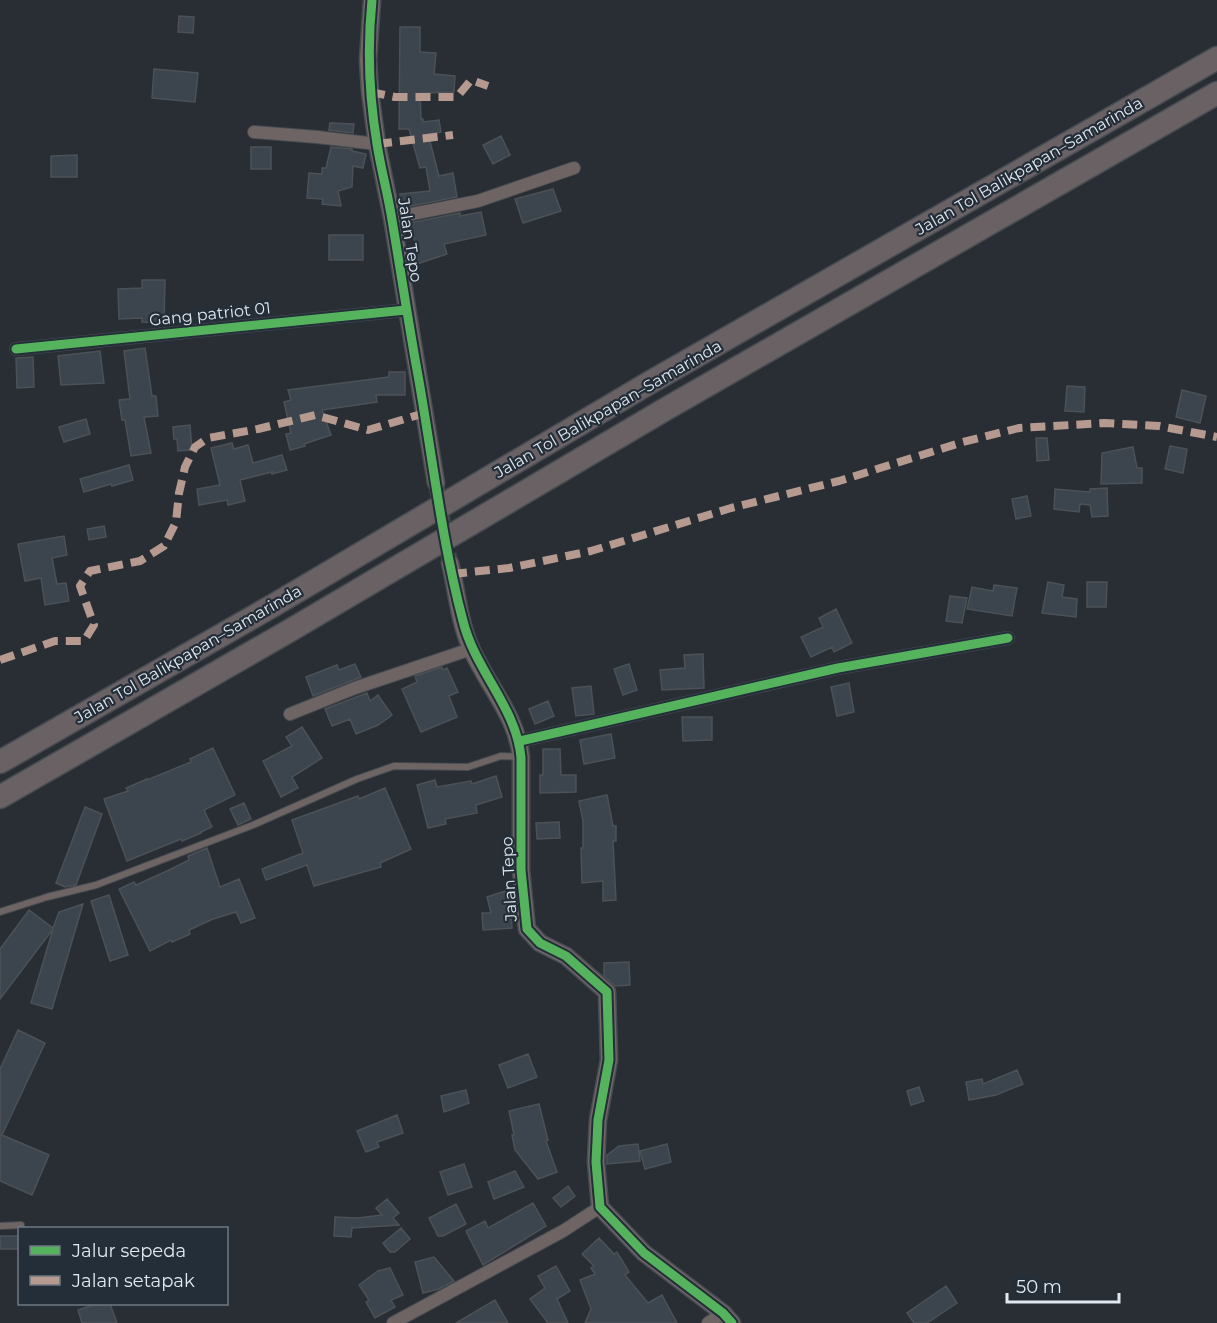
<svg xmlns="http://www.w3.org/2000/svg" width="1217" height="1323" viewBox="0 0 1217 1323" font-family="Montserrat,sans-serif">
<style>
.building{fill:#3c454d;stroke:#4c5156;stroke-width:1.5}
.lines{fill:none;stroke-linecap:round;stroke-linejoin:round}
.secondary-tunnel{stroke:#444a50;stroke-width:16;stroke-dasharray:16 8;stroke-linecap:butt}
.lane-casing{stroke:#464c51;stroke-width:8}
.street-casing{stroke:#464c51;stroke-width:14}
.secondary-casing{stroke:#464c51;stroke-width:19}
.highway-casing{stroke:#464c51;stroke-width:25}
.lane{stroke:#6f6464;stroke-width:6}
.street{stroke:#6f6464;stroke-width:12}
.secondary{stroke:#716567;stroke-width:16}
.highway{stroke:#696164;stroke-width:22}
.quiet{stroke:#b69a8f;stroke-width:8;stroke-dasharray:15 8;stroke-linecap:butt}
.cycleway-casing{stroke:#232e39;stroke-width:13}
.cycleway{stroke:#56b35d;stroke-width:9}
.labels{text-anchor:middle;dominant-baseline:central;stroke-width:4.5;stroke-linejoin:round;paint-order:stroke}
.street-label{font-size:16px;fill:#e1e8ef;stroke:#232e39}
</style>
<rect width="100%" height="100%" fill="#282e34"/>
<!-- building -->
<path class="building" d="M179 16 194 17 193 33 178 32Z
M400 27H420V52L436 53 434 74 455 76 454 92 420 93 421 119H423V122L439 120 441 132 428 134 439 176 453 173 457 197 401 208 400 194 430 191 426 167 420 168 409 129H399Z
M154 69 198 73 195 102 152 98Z
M330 123 354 124 353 133 329 130Z
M501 136 510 155 493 164 483 145Z
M251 147H271V169H251Z
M331 147 352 149V151L366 154 363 168 353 166 352 187 338 191 341 206 322 204 323 199 307 198 309 173 322 174V168H326Z
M77 155V177H51V156Z
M553 189 561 211 523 223 515 199Z
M481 212 486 235 444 244 447 254 417 264 413 253 418 251 409 223 460 213V216Z
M329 235H363V260H329Z
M142 280H165L164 323 142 322V318L119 319 118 289 142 288Z
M145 348 152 396H156L158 416 144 417 151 453 131 456 125 420H122L119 400 130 399 124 351Z
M100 351 104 383 61 385 58 356Z
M33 357 34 387 17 388 16 358Z
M389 372H405V395H376L377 402 322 410 331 435 304 444 305 446 290 450 286 434 291 433 284 402 291 400 288 390 389 377Z
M1067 386 1085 387 1084 412 1065 411Z
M1182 390 1206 396 1200 423 1176 417Z
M86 419 90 434 64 442 59 427Z
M190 425 192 450 178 451 177 439H174L173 427Z
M1036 438H1047L1049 460 1037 461Z
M232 443 234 449 248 445 253 463 282 455 287 470 272 474V472L240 480 245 501 228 505 227 500 199 505 197 489 220 485 211 448Z
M1170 446 1187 449 1183 473 1165 469Z
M1133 447 1137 468H1142V483L1101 484 1102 453Z
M129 465 133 480 112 486 111 484 84 492 80 479Z
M1107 488 1108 516 1092 517 1090 505 1080 504 1079 512 1054 509 1055 489 1090 492V489Z
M1027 496 1031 516 1016 519 1012 499Z
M104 526 106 537 89 540 87 529Z
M64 536 67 555 52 558 57 584 66 583 69 601 45 605 41 578 25 581 18 544Z
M1048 582 1064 585 1062 597 1077 599 1076 617 1042 613Z
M1087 582H1107L1106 607H1087Z
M994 585 1017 588 1012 616 967 609 972 587 993 591Z
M950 596 967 598 962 623 946 621Z
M836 609 852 643 834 652 832 647 811 657 801 637 823 627 819 618Z
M703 654 704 688 662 690 660 670 685 668 684 655Z
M355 664 361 677 313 696 306 677 337 665 339 670Z
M629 664 637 690 623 695 614 669Z
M442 667 443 670 447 668 458 692 449 696 457 717 421 732 402 689 417 682 415 676Z
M849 683 854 712 837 716 831 687Z
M591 686 594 714 576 716 572 688Z
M367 693 370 701 378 695 392 715 378 725 356 734 350 719 332 726 325 709Z
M548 701 554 716 535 724 529 709Z
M682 717H712V740L683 741Z
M302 727 322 758 292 777 298 788 281 797 263 761 292 746 286 737Z
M611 734 615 758 584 764 580 740Z
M213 748 235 795 204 810 212 827 201 832V833L182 841 181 839 127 861 104 799 128 791 126 788 147 779V780L191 762 190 759Z
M543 749H560L561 775H576V792L540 793V775H543Z
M496 776 502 797 476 805 477 813 445 819 446 824 428 828 417 785 435 780 437 787 471 781 472 784Z
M385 788 411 849 380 863 381 867 314 886 307 865 266 880 262 869 303 853 292 820 358 796 359 799Z
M607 795 613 826H616V841H613L616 900 603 901V881L582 883 581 848H583V821L579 801Z
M244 803 251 819 238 825 230 809Z
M85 807 102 814 76 885 65 887 56 883Z
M559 822 560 838 537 839 536 823Z
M207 848 220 887 239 879 255 918 241 923 236 912 213 919 189 930 190 934 172 942 171 940 150 951 119 889 134 882 136 885 169 870 189 860 188 856Z
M505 891 511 914 512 928 483 930 482 913H491L487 897Z
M109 895 128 955 110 961 91 901Z
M83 904 52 1009 31 1003 53 929 0 999V949L29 910 53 928 59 912Z
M629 962 630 985 615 986 604 976V963Z
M18 1030 45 1043 2 1135 49 1155 32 1195 0 1181V1069Z
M528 1054 537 1077 508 1088 499 1065Z
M1017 1070 1023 1084 996 1095 969 1100 966 1082 982 1079 983 1084Z
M919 1087 924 1101 911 1105 907 1091Z
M466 1090 469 1103 444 1112 441 1096Z
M539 1104 548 1140 546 1141 557 1172 538 1179 515 1150 512 1135H514L509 1111Z
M397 1115 403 1133 377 1142 379 1147 366 1152 357 1131Z
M638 1144 640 1161 607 1164V1155L619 1146Z
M667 1144 671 1162 645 1169 640 1151Z
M464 1164 472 1187 448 1195 440 1172Z
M515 1171 524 1187 494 1199 488 1182Z
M568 1186 575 1196 561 1207 553 1198Z
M387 1199 399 1213 393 1218 399 1225 352 1228 351 1237 334 1236 335 1217 358 1218 382 1215 376 1208Z
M533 1203 546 1226 483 1265 466 1231 485 1221 488 1228Z
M456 1204 466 1224 443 1236H438L429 1218Z
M401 1228 410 1239 395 1252H390L383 1243Z
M0 1236H20V1249H0Z
M599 1238 614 1254 617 1252 629 1272 625 1275 648 1303 662 1295 677 1323H585L591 1309 580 1280 595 1274 591 1268 594 1266 582 1254Z
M434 1257 454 1281 439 1289 423 1293 415 1262Z
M556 1266 570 1291 557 1299 568 1323H548L530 1299 545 1288 538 1276Z
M390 1268 403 1295 391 1300 395 1307 375 1318 366 1302 369 1300 359 1285 378 1271Z
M946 1286 957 1303 927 1323H914L907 1313Z
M495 1300 508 1323H456Z
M96 1304H110L117 1323H82L78 1310Z"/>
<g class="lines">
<!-- secondary-tunnel -->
<path class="secondary-tunnel" d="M436 483 450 563"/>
<!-- lane casing -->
<g class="lane-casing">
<path id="lane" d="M0 912 47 897 96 885 253 825 357 779 394 766 468 767 501 756 521 757
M0 1226 21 1225"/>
</g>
<!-- street casing -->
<g class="street-casing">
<path id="street" d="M254 132 317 137 377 144
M392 218 478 201 574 168
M16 349 406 310
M290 714 355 688 471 649
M520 741 838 668 1008 638
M393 1323 563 1231 600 1207
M708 1323 723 1313"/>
</g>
<!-- secondary casing -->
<g class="secondary-casing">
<path id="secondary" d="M372 0 368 60 370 92 377 144 392 218 436 483
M450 563C457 591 459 622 471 648 487 685 517 716 521 757V870L527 929 540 943 566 956 607 992 609 1060 598 1120 596 1162 600 1207 644 1253 723 1313 732 1323"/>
</g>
<!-- highway casing -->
<g class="highway-casing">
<path id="highway" d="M0 762 274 605 649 383 1217 58
M0 797 289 631 664 410 1217 93"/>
</g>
<!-- lane -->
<use href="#lane" class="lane"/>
<!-- street -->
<use href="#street" class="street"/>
<!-- secondary -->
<use href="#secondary" class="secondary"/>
<!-- highway -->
<use href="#highway" class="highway"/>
<!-- quiet -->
<path class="quiet" d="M370 92 395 97H457L471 80 488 86
M377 144 453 135
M452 574 509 568 591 551 731 508 839 481 963 442 1019 428 1105 423 1159 426 1217 437
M0 660 55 641H84L94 625 80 586 90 571 140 561 164 546 176 522 179 493 185 467 195 447 208 438 258 429 315 415 368 430 425 413"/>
<!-- cycleway casing -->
<g class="cycleway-casing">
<path id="cycleway" d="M372 0C367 49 369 96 377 144 381 170 388 194 392 220 401 273 409 327 419 381 433 461 442 542 463 621 475 670 516 707 521 757V870L527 929 540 943 566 956 607 992 609 1060 598 1120 596 1162 600 1207 644 1253 723 1313 732 1323
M16 349 406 310
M520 741 838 668 1008 638"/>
</g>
<!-- cycleway -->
<use href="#cycleway" class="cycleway"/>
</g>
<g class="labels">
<!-- street labels -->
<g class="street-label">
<text transform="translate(1029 166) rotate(-30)">Jalan Tol Balikpapan–Samarinda</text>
<text transform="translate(410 240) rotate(81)">Jalan Tepo</text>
<text transform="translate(210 314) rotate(-6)">Gang patriot 01</text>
<text transform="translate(608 409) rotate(-30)">Jalan Tol Balikpapan–Samarinda</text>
<text transform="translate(188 654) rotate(-30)">Jalan Tol Balikpapan–Samarinda</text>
<text transform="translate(509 879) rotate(-93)">Jalan Tepo</text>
</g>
</g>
<!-- legend -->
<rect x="18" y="1227" width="210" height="78" fill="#232e39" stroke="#6f7882" stroke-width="1.5"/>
<rect x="30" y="1246" width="30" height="9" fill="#56b35d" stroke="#6f7882" stroke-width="1.5"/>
<text x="72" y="1257" font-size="18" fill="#e1e8ef">Jalur sepeda</text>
<rect x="30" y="1276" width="30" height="9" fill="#b69a8f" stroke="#6f7882" stroke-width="1.5"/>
<text x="72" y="1287" font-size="18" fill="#e1e8ef">Jalan setapak</text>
<!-- scale -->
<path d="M1007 1293v9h112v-9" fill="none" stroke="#e1e8ef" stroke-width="3"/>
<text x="1016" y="1293" font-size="18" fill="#e1e8ef" stroke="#232e39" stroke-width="4.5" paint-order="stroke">50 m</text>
</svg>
